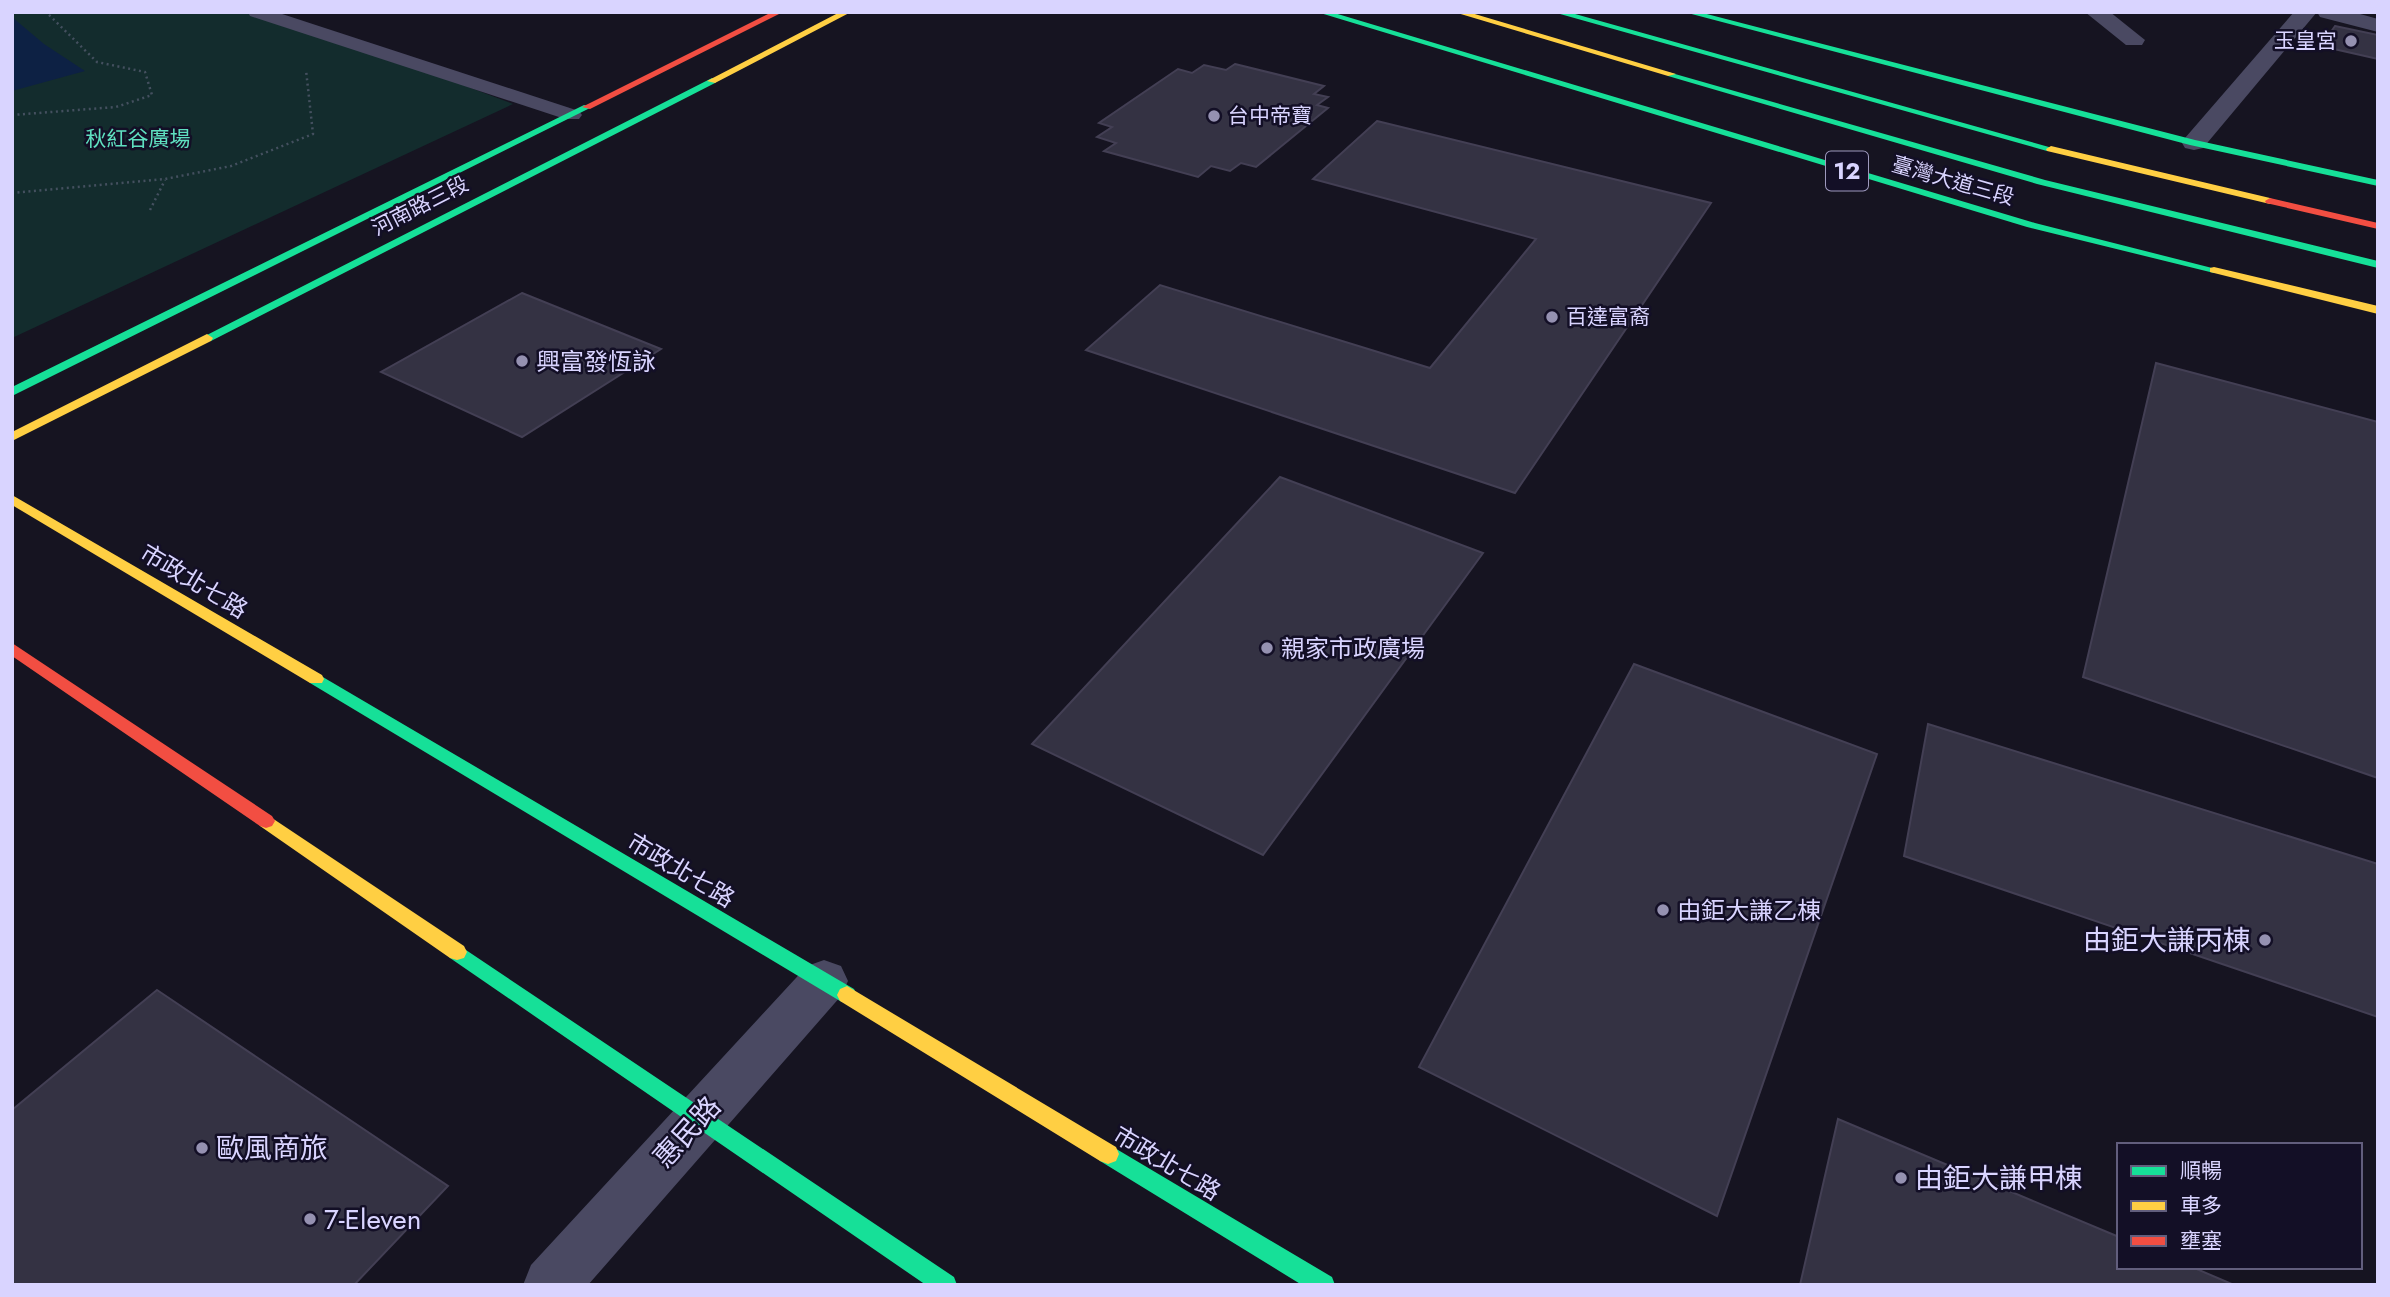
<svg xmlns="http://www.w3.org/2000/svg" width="2390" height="1297" viewBox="0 0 2390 1297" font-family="Jost,'Noto Sans TC',sans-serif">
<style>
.green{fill:#132c2d}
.water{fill:#0d2144}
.building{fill:#343243;stroke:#433f54;stroke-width:2}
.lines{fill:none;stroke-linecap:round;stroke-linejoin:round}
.path{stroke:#44505f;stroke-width:2.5;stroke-dasharray:2 3.5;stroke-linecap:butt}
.lane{fill:#4a4962;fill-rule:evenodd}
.street{fill:#4a4962;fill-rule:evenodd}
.fast{fill:#16e098;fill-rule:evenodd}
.slow{fill:#ffcf43;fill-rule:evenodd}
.jam{fill:#f24e42;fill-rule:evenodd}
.poi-dot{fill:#9591b1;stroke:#130f26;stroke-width:2.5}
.labels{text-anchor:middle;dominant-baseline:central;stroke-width:5;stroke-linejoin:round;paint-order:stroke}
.far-poi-label{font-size:21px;fill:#d9d4ff;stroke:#130f26;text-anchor:start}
.far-park-label{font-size:21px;fill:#5fe0c0;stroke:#130f26}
.far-street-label{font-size:21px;fill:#d9d4ff;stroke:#130f26}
.shield{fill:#130f26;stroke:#9e99be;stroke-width:2}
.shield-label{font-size:23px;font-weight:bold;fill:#d9d4ff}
.poi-label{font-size:24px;fill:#d9d4ff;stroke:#130f26;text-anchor:start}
.street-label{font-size:24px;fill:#d9d4ff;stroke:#130f26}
.near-poi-label{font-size:28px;fill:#d9d4ff;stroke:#130f26;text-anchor:start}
.near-street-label{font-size:28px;fill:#d9d4ff;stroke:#130f26}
</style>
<rect width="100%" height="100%" fill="#161421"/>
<!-- green -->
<path class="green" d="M12 12H269L513 104 12 338Z"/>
<!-- water -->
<path class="water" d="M12 17 44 44 85 71 12 91Z"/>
<!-- building -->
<path class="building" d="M2335 26 2378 35V59L2321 46Z
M1235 64 1324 86 1314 94 1328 97 1317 105 1328 108 1256 167 1241 163 1230 171 1211 166 1198 177 1104 151 1116 143 1097 137 1112 127 1099 123 1178 69 1192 73 1204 65 1226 70Z
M1377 121 1711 203 1515 493 1086 350 1160 285 1430 368 1536 239 1313 179Z
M522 293 661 349 522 437 381 372Z
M2156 363 2378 422V778L2083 677Z
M1280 477 1483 553 1263 855 1032 744Z
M1634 664 1877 754 1717 1216 1419 1067Z
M1928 724 2378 864V1017L1904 856Z
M157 990 448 1186 354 1285H12V1110Z
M1838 1119 2119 1237V1267H2192L2234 1285H1800Z"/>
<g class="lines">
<!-- path -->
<path class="path" d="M12 115 116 107 152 95 145 72 97 62 46 12
M12 193 165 179 231 166 313 134 306 70
M150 210 165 180"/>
<!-- lane -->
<path class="lane" d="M248 12H276L579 111 582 115 579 119H565L250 16Z"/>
<!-- street -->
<path class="street" d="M2085 12H2110L2145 40 2142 45H2126Z
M2294 12H2317L2203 148 2194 150 2185 148 2182 143 2185 138Z
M2317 12H2353L2378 19V32L2320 17Z
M824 960 841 966 848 981 841 996 588 1285H523L531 1265 807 966Z"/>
<!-- fast -->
<path class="fast" d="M1317 12H1331L2035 223 2220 270 2214 273 2027 227Z
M1553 12H1568L2056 149 2047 151Z
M1684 12H1699L2195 140 2378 180V186L2190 145Z
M1668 72 2045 180 2378 261V268L2037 184 1668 76Z
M712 78 717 81 715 83 211 341H203L201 338Z
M584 105 592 107 12 396V387Z
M316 673 854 989 857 995 854 1001 847 1004 840 1001 310 683 308 679Z
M457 944 954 1277 957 1285H926L450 958 447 952 450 946Z
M1108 1144 1332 1277 1335 1285H1302L1100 1161 1097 1154 1100 1147Z"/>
<!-- slow -->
<path class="slow" d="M840 12H851L715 83 707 81Z
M1454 12H1468L1676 74 1668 76Z
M2051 146 2270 198 2275 201 2270 204 2047 151 2046 149Z
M2214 267 2378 306V314L2210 272V268Z
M207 334 213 338 211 341 12 441V432Z
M12 495 322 675 324 679 322 683H310L12 505Z
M266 814 464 946 467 952 464 958 457 960 450 958 260 826 257 821 260 816Z
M847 986 1116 1147 1119 1154 1116 1161 1108 1164 1100 1161 840 1001 837 995 840 989Z"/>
<!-- jam -->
<path class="jam" d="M772 12H783L590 109 582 107Z
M2270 198 2378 223V229L2266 203 2265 201Z
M12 643 272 816 275 821 272 826 266 828 260 826 12 656Z"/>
</g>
<!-- markers -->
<g class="poi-dot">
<circle cx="2351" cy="41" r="7"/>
<circle cx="1214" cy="116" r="7"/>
<circle cx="1552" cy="317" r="7"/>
<circle cx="522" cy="361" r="7"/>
<circle cx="1267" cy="648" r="7"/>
<circle cx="1663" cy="910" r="7"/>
<circle cx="2265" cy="940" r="7"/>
<circle cx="202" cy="1148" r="7"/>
<circle cx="1901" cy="1178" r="7"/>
<circle cx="310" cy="1219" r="7"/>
</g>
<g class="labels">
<!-- far-poi labels -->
<g class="far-poi-label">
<text x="2337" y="41" text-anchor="end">玉皇宮</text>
<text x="1228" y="116">台中帝寶</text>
<text x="1566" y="317">百達富裔</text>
</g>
<!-- far-park labels -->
<g class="far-park-label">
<text x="138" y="139">秋紅谷廣場</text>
</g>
<!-- far-street labels -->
<g class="far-street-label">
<text transform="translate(1953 181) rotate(16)">臺灣大道三段</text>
<text transform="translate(420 206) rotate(-27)">河南路三段</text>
</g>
<!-- shield labels -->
<rect class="shield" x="1826" y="151.5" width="42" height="39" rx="5"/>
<g class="shield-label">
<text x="1847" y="171">12</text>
</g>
<!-- poi labels -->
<g class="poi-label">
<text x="536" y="361">興富發恆詠</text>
<text x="1281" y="648">親家市政廣場</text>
<text x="1677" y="910">由鉅大謙乙棟</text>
</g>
<!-- street labels -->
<g class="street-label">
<text transform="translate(194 581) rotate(31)">市政北七路</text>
<text transform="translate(681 870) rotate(31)">市政北七路</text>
<text transform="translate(1167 1163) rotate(31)">市政北七路</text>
</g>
<!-- near-poi labels -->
<g class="near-poi-label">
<text x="2251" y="940" text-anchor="end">由鉅大謙丙棟</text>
<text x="216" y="1148">歐風商旅</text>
<text x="1915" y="1178">由鉅大謙甲棟</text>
<text x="324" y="1219">7-Eleven</text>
</g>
<!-- near-street labels -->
<g class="near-street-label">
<text transform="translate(687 1132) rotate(-48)">惠民路</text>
</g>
</g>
<!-- border -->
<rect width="2390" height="1297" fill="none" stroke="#d9d4ff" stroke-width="28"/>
<!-- legend -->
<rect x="2117" y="1143" width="245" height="126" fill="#130f26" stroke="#625e7d" stroke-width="2"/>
<rect x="2131" y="1166" width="35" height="10" fill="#16e098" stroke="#625e7d" stroke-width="2"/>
<text x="2180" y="1178" font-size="21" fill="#d9d4ff">順暢</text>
<rect x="2131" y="1201" width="35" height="10" fill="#ffcf43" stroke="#625e7d" stroke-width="2"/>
<text x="2180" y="1213" font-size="21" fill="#d9d4ff">車多</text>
<rect x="2131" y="1236" width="35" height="10" fill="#f24e42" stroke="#625e7d" stroke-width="2"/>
<text x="2180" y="1248" font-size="21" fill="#d9d4ff">壅塞</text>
</svg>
